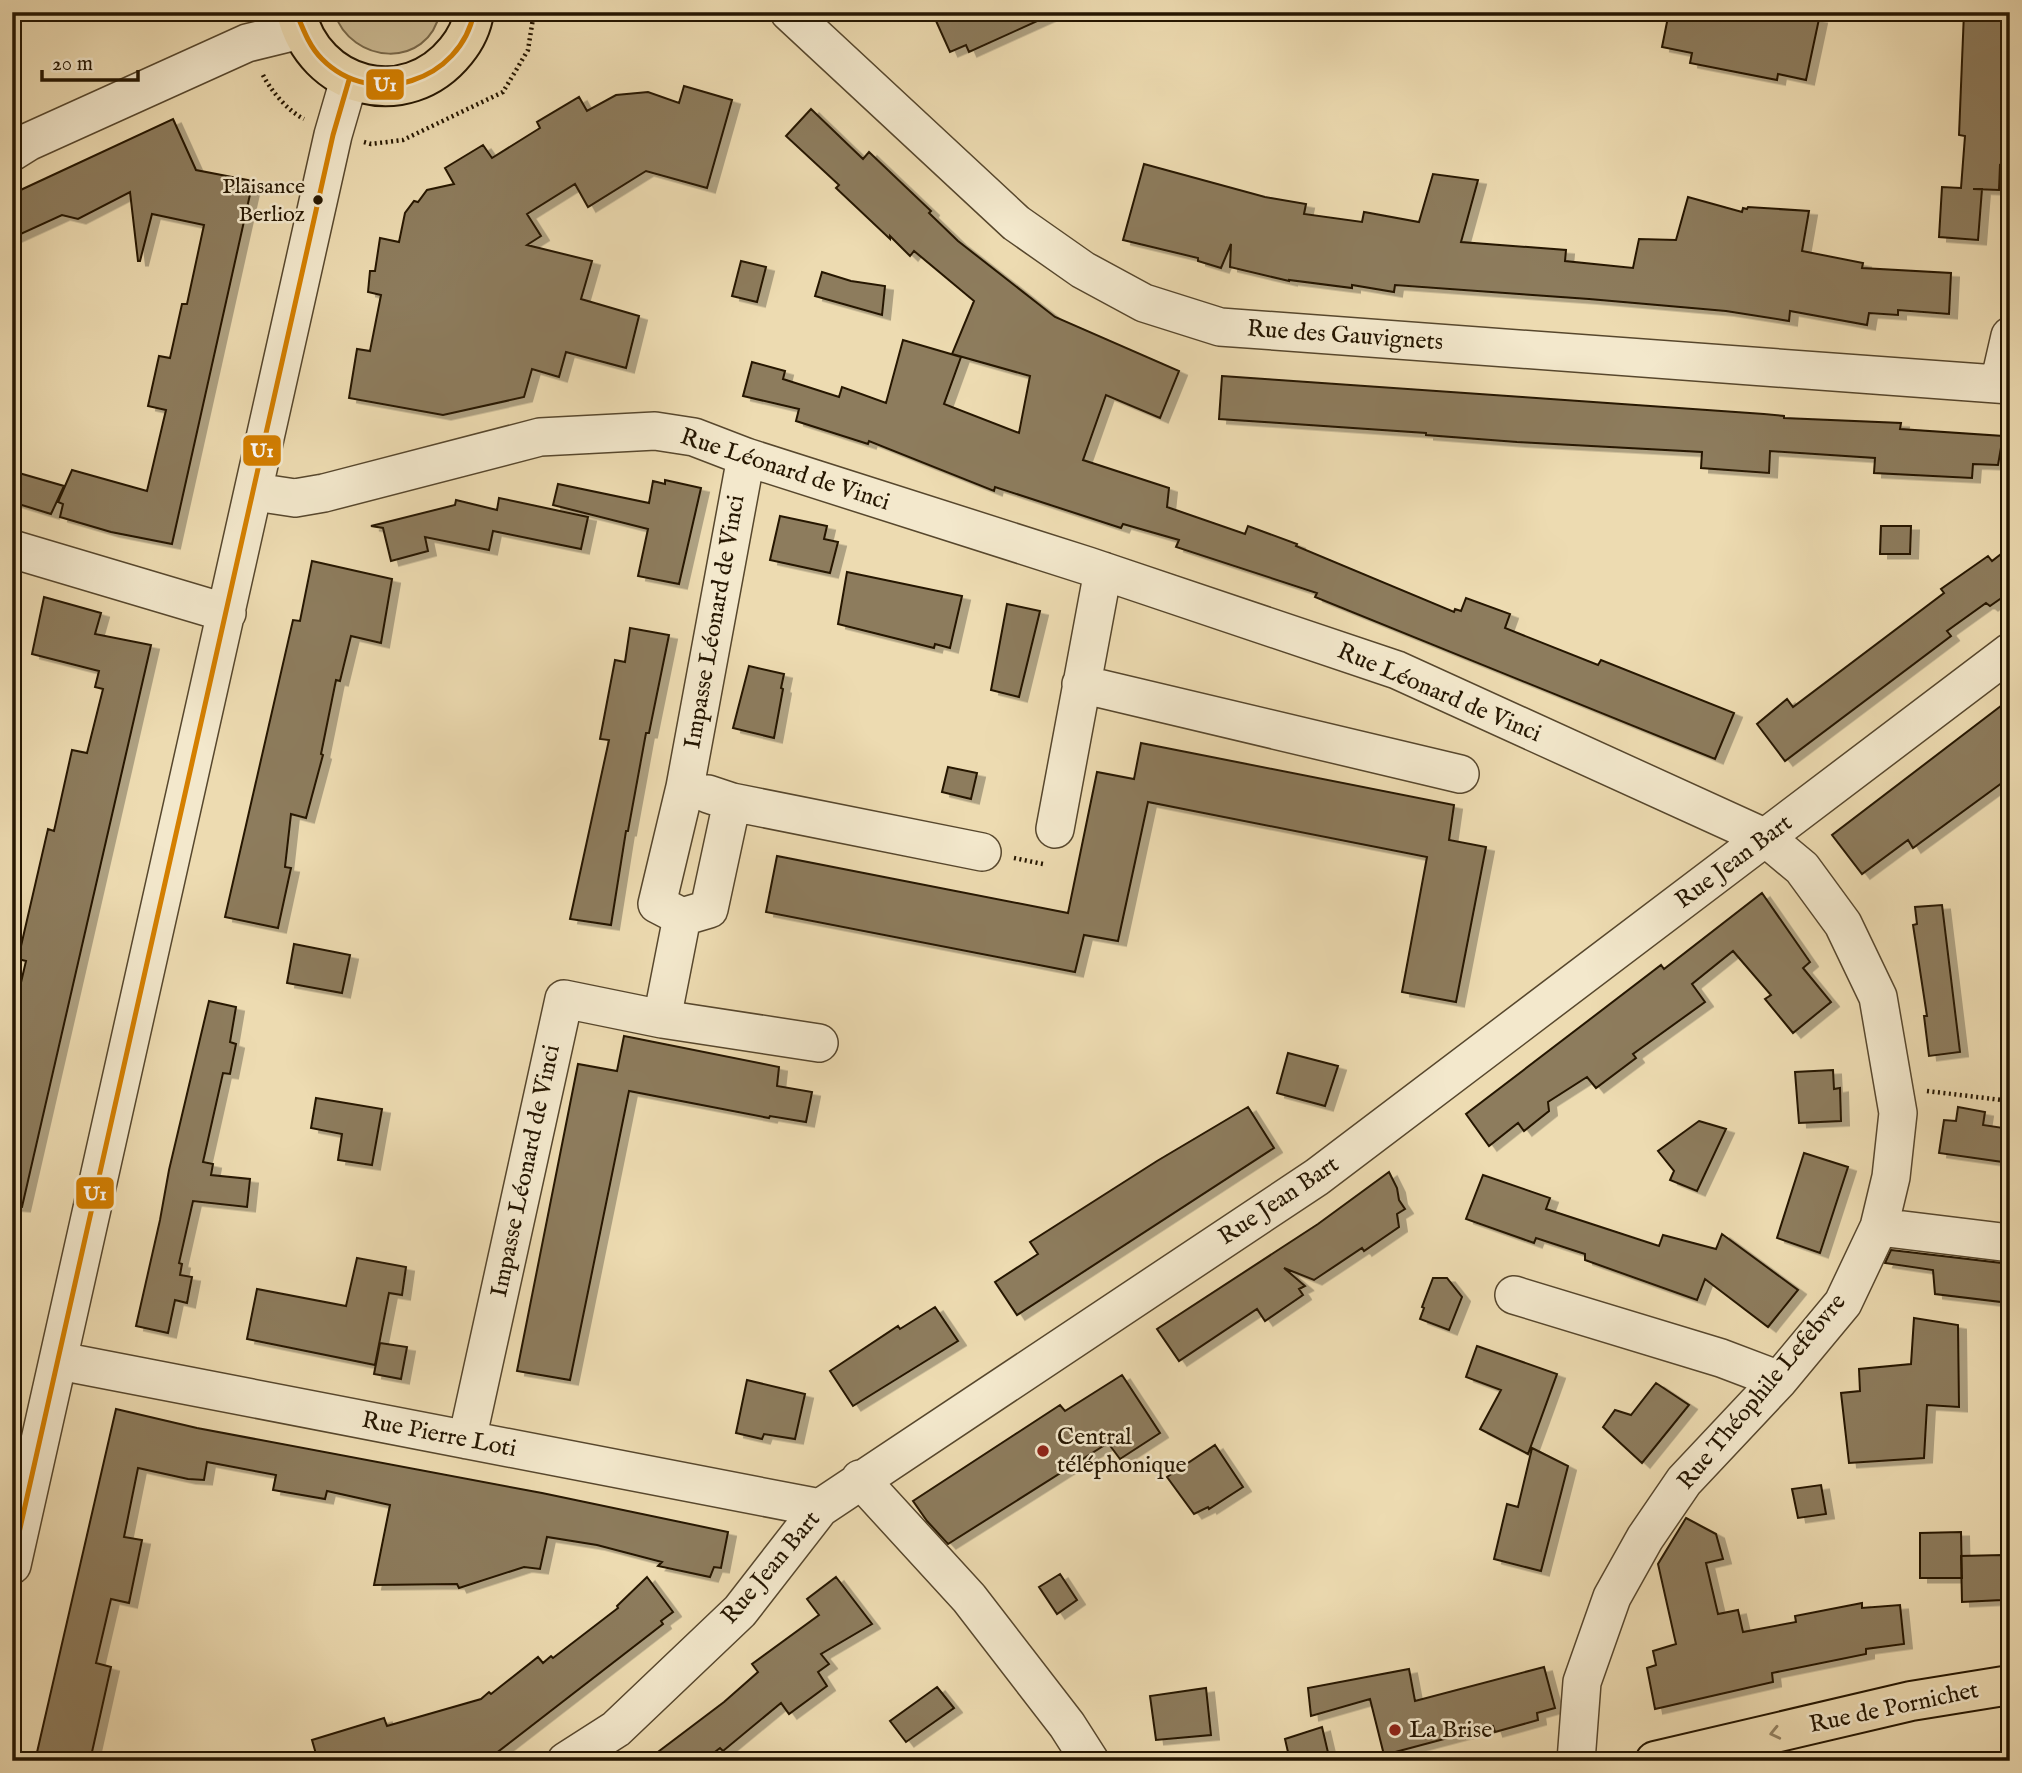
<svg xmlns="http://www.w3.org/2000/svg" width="2022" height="1773" viewBox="0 0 2022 1773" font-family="'IM FELL English',serif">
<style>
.green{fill:#cbba93;stroke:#78684a;stroke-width:2}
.building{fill:#8d7c5d;stroke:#251601;stroke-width:2;filter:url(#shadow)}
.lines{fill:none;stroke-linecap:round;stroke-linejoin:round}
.minor-casing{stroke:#57472d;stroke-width:40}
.major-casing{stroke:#251601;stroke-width:42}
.path{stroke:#251601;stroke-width:4.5;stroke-dasharray:2 3.5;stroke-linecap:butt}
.minor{stroke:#f3e8cc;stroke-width:37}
.major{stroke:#eddbb1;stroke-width:38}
.bus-1-casing{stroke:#f3e8cc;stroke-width:10}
.bus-1{stroke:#d47f00;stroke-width:5}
.oneway{stroke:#938262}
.bus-dot{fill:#251601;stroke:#f3e8cc;stroke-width:2.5}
.poi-dot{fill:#8f2418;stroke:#f3e8cc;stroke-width:2.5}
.labels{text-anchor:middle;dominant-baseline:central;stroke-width:5;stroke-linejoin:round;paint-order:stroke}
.bus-label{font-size:22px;fill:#251601;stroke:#f3e8cc;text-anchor:end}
.street-label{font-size:24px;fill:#251601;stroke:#f3e8cc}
.poi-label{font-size:24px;fill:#251601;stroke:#f3e8cc;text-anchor:start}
.line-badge{stroke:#f3e8cc;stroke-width:2.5}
.badge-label{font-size:19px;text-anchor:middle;font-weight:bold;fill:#fff}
</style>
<defs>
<filter id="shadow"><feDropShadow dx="8" dy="4.5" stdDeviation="0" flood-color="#0004"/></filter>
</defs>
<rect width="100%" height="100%" fill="#eddbb1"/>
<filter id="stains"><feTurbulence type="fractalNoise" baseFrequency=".00286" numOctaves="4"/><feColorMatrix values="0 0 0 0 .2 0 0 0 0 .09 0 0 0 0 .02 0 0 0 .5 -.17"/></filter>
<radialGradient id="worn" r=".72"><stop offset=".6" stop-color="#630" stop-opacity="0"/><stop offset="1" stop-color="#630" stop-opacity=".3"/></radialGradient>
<!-- green -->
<path class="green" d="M334 12H440C428 70 351 65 334 12Z"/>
<!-- building -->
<path class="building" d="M932 12H1057L969 52 966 45 950 52Z
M1669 12H1750L1788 19 1790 13 1819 19 1806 80 1778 74 1777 80 1690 63 1692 53 1662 47Z
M1964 12H2010V56L2004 136 2005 166 2000 165 1999 190 1973 189H1982L1978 240 1939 237 1942 187 1961 188 1965 136 1959 135Z
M684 86 732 100 707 188 646 171 588 207 575 184 527 214 541 236 527 245 592 261 581 299 639 316 626 368 566 352 559 377 532 369 524 397 443 415 349 398 357 349 370 351 381 295 368 292 370 271H375L380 238 399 242 405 213 414 201 418 202 427 190 454 184 445 168 483 145 492 158 540 128 537 122 579 97 587 111 616 95 648 92 679 103Z
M811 109 863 159 869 152 931 211 929 213 958 241 1055 317 1179 371 1160 418 1106 395 1083 460 1169 488 1167 507 1245 534 1248 526 1297 544 1296 546 1454 612 1455 609 1461 611 1466 598 1510 614 1505 628 1598 665 1601 660 1734 713 1715 759 1315 597 1317 593 1176 547 1179 540 1123 524 1121 528 995 487 994 491 869 441 868 444 796 421 799 409 743 396 752 362 785 371 783 379 839 397 842 387 886 403 903 340 961 357 944 404 1019 433 1030 376 952 354 974 301 914 251 910 256 890 236V239L836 188 839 185 786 136Z
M173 119 196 170 253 181 172 544 111 532 60 517 63 504 58 502 72 470 147 491 166 410 148 406 159 356 170 358 182 304H187L204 225 152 214 140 261H138L130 192 78 219 62 215 12 238V194Z
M1144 164 1265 197 1306 204 1304 214 1362 222 1364 212 1419 222 1433 174 1478 180 1461 242 1566 250 1565 261 1633 268 1639 239 1676 240 1688 197 1742 212 1743 208 1747 209 1748 207 1809 211 1802 251 1863 263 1862 268 1951 273 1949 314 1898 310V315L1869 313 1867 325 1790 311 1789 321 1726 311 1589 299 1395 285 1394 292 1352 285V288L1289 280V281L1230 267 1231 244 1221 268 1198 261V258L1123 240Z
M741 261 766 267 757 302 732 296Z
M822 272 851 281 885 286 882 315 815 296Z
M1222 376 1764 414 1784 416V418L1901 423 1900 429 2003 436 1998 465 1973 464 1972 478 1874 473 1875 458 1770 451 1769 473 1701 468 1702 452 1517 442 1426 435V433L1219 419Z
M12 471 64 486 51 514 12 502Z
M665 480 701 488 679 584 638 576 648 529 553 505 558 484 649 503 653 481 665 484Z
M499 498 588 517 581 549 493 531 489 550 425 537 428 551 391 561 383 528 371 526 455 505 456 500 497 510Z
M780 516 827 526 824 539 838 542 830 573 770 560Z
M1881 526H1911L1910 554H1880Z
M2010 547V592L1990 606 1986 603 1947 631 1951 636 1785 761 1757 724 1787 699 1793 707 1944 593 1941 589 1988 556 1992 561Z
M312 561 392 579 381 643 351 636 340 681 336 680 321 754 323 755 306 818 291 814 285 867 291 868 278 928 225 917 293 620 300 621Z
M847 572 962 596 950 648 935 644 934 648 838 624Z
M44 597 101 613 95 634 151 645 22 1207 12 1206V1021L26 961 18 959 48 829 54 831 72 750 87 753 103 689 95 687 99 671 32 654Z
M1007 604 1040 611 1019 697 991 690Z
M630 628 669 635 649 733H646L628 831H626L611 925 570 919 609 740 600 739 615 660 625 662Z
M749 666 784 674 781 688 783 689 774 738 733 728Z
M2010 699V777L1913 848 1908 840 1862 874 1832 835Z
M1141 743 1454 805 1449 840 1486 847 1456 1002 1402 992 1427 857 1148 802 1118 941 1084 935 1075 972 766 912 777 856 1068 913 1097 772 1134 779Z
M948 767 977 773 971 799 942 792Z
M1762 893 1810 962 1803 968 1831 1002 1793 1033 1765 999 1771 995 1733 951 1692 984 1705 1002 1633 1054 1636 1058 1596 1088 1587 1077 1548 1102 1549 1111 1524 1131 1518 1123 1489 1146 1466 1114 1661 965 1664 969Z
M1942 905 1960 1052 1929 1056 1924 1016H1927L1913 925 1917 924 1915 907Z
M294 944 350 955 342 993 287 983Z
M209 1001 236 1007 230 1042 236 1044 230 1074 223 1073 203 1162 213 1164 211 1175 250 1179 247 1207 193 1201 179 1263 182 1264 180 1275 192 1277 187 1303 175 1300 168 1333 136 1326 160 1220 169 1170Z
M624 1036 779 1067 777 1086 812 1092 806 1122 770 1116 769 1118 629 1091 570 1380 517 1371 578 1064 617 1071Z
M1288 1053 1338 1066 1325 1106 1277 1093Z
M1833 1070 1834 1089 1840 1088 1841 1121 1799 1123 1795 1072Z
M316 1098 382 1109 372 1165 338 1160 342 1134 311 1128Z
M1248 1107 1274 1148 1017 1315 995 1282 1038 1254 1030 1242 1157 1161Z
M1958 1107 1985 1112 1983 1125 2010 1129V1163L1939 1153 1944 1120 1956 1121Z
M1699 1121 1726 1129 1697 1191 1670 1180 1674 1171 1658 1151Z
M1804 1153 1848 1167 1820 1253 1777 1238Z
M1389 1172 1397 1188 1399 1200 1405 1209 1397 1214 1399 1227 1364 1251 1362 1248 1314 1280 1284 1268 1305 1286 1299 1289 1303 1295 1265 1321 1257 1309 1179 1361 1157 1329 1318 1224Z
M1483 1175 1550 1198 1546 1209 1659 1246 1663 1235 1716 1249 1722 1234 1798 1290 1768 1327 1705 1279 1697 1300 1585 1260V1254L1536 1238 1534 1243 1466 1219Z
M1891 1250 2010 1264V1303L1935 1294 1933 1270 1885 1263Z
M357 1258 406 1267 402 1295 389 1293 375 1365 247 1339 257 1289 346 1306Z
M1433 1278H1447L1462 1297 1449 1330 1420 1319 1424 1308 1422 1307Z
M935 1307 958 1341 853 1406 830 1371 898 1326 900 1329Z
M1914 1318 1958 1325 1959 1407 1927 1405 1924 1458 1849 1463 1841 1393 1860 1391 1859 1369 1911 1364Z
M380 1343 407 1347 401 1379 374 1374Z
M1477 1346 1557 1374 1528 1454 1480 1429 1501 1390 1466 1377Z
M1122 1375 1160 1433 1120 1459 1108 1443 948 1544 927 1521 913 1501 1060 1405 1065 1411Z
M747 1380 805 1394 795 1439 764 1434 762 1439 736 1433Z
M1656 1383 1689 1405 1642 1463 1603 1427 1615 1410 1631 1415Z
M116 1409 197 1428 542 1493 728 1532 721 1568 714 1567 710 1577 658 1566 662 1562 597 1545 547 1537 540 1569 524 1567 459 1588 457 1584 374 1585 390 1505 327 1491 325 1499 273 1490 276 1475 207 1462 204 1480 188 1479 138 1468 124 1537 142 1540 129 1603 111 1599 96 1663 111 1667 90 1761H35Z
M1215 1445 1243 1487 1209 1509 1208 1507 1194 1514 1167 1477Z
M1532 1448 1568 1466 1541 1571 1494 1559 1507 1504 1518 1507Z
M1821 1485 1826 1514 1798 1518 1792 1489Z
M1686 1518 1716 1534 1723 1559 1706 1563 1718 1614 1738 1610 1743 1632 1796 1622 1795 1616 1862 1603V1608L1900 1605 1904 1644 1866 1649V1654L1772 1673 1773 1682 1655 1709 1647 1668 1656 1665 1653 1651 1676 1644 1658 1564Z
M1961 1532 1962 1578H1920V1533Z
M2002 1555V1600L1962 1602 1961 1556Z
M1060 1574 1077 1600 1057 1614 1039 1587Z
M647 1577 673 1612 661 1621 663 1624 495 1754 472 1761H318L312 1740 384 1718 387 1726 481 1699 489 1692 491 1694 538 1657 543 1663 551 1656 553 1658 618 1608 617 1606Z
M836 1577 872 1624 821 1654 829 1664 818 1672 827 1686 789 1714 781 1703 723 1751 720 1748 703 1761H646L724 1702 758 1672 752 1664 819 1615 807 1599Z
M1544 1667 1555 1708 1537 1713 1538 1720 1495 1732 1493 1726 1384 1755 1370 1699 1311 1716 1308 1688 1409 1669 1415 1701Z
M937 1687 954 1708 906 1742 890 1721Z
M1206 1688 1211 1735 1156 1740 1150 1696Z
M1322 1727 1330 1761H1290L1285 1739Z"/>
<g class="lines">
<!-- minor casing -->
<g class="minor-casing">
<path id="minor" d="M789 12 1016 223 1083 270 1144 303 1220 327 2010 385
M12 152 28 142 247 43 300 30
M1999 384 2010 336
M255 492 295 498 324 493 540 437 655 431 694 437 746 457 1088 566 1397 670 1766 838 1802 868 1843 924 1878 997 1898 1113 1891 1177 1879 1227 1843 1303 1779 1380 1684 1481 1645 1538 1612 1597 1582 1682 1576 1761
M12 549 227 613
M1081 684 1460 774
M732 802 982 852
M1055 829 1103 571
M682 917 709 909 732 802 708 794
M662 1019 819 1043
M1879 1227 2010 1243
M1514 1295 1721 1358 1779 1380
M60 1361 820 1508
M467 1440 564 999 662 1019 682 917 657 904 685 787 746 457
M860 1479 969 1598 1067 1725 1090 1761
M12 1565 333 135 349 80
M566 1761 616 1729 740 1611 820 1508 1317 1177 2010 652"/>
</g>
<!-- major casing -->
<g class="major-casing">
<path id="major" d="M296 12C314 89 406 113 456 51 465 40 472 26 474 12
M1655 1761 1911 1701 2010 1685"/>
</g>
<!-- path -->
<path class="path" d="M263 75C271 91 288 111 304 119
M364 142 371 144 403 140 503 92 528 50 534 12
M1014 858 1043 864
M1927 1091 2010 1101"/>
<!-- minor -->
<use href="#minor" class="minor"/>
<!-- major -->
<use href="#major" class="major"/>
<!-- bus-1 casing -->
<g class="bus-1-casing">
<path id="bus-1" d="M296 12C303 29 309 46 322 59 372 110 461 81 474 12
M12 1564 333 135 349 80"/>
</g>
<!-- bus-1 -->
<use href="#bus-1" class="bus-1"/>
</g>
<!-- one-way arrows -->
<defs><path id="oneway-chevron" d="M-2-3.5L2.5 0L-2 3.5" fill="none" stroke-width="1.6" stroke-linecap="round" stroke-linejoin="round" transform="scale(1.75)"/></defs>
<use class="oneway" href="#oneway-chevron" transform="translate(1775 1733) rotate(167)"/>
<!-- markers -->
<circle class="bus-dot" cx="318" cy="200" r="6"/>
<g class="poi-dot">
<circle cx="1043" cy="1451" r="7"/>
<circle cx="1395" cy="1730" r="7"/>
</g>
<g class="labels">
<!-- bus labels -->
<g class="bus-label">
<text x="305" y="187">Plaisance<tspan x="305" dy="28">Berlioz</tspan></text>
</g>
<!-- street labels -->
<g class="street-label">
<text transform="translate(1345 336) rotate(4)">Rue des Gauvignets</text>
<text transform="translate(785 470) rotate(18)">Rue Léonard de Vinci</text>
<text transform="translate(715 622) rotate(-80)">Impasse Léonard de Vinci</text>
<text transform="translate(1439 693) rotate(23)">Rue Léonard de Vinci</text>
<text transform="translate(1734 862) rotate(-37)">Rue Jean Bart</text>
<text transform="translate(526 1171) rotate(-78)">Impasse Léonard de Vinci</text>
<text transform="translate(1279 1201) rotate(-34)">Rue Jean Bart</text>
<text transform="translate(1762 1392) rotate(-50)">Rue Théophile Lefebvre</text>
<text transform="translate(439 1435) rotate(11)">Rue Pierre Loti</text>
<text transform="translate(771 1568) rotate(-50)">Rue Jean Bart</text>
<text transform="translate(1894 1708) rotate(-12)">Rue de Pornichet</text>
</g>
<!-- poi labels -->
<g class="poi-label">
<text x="1057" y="1437">Central<tspan x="1057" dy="28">téléphonique</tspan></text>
<text x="1409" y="1730">La Brise</text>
</g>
</g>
<g class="line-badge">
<rect x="365" y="68" width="40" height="33" rx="7" fill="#d47f00"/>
<rect x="242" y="434" width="40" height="33" rx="7" fill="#d47f00"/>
<rect x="75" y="1176" width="40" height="34" rx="7" fill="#d47f00"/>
</g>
<g class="badge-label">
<text x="385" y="91">U1</text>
<text x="262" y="457">U1</text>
<text x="95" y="1200">U1</text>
</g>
<!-- margin -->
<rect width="2022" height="1773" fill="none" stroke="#eddbb1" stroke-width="42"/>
<rect x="14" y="14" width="1994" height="1745" fill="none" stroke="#251601" stroke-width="3.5"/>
<rect x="21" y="21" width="1980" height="1731" fill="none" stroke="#251601" stroke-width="2"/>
<!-- scale -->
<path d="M42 70v10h96v-10" fill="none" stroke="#251601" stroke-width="3.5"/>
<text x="52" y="70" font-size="21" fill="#251601" stroke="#f3e8cc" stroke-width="5" paint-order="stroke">20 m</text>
<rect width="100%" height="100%" filter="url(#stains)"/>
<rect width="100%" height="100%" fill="url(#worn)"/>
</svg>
